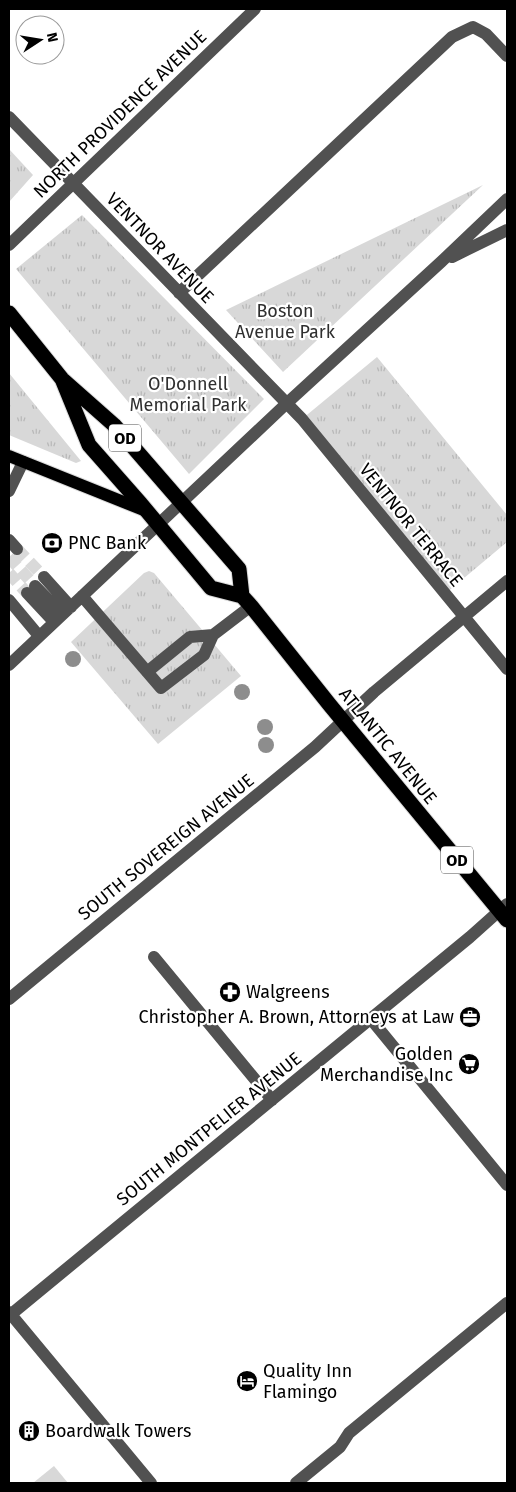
<svg xmlns="http://www.w3.org/2000/svg" width="516" height="1492" viewBox="0 0 516 1492" font-family="'Fira Sans',sans-serif">
<style>
.grass{fill:url(#grass-tufts)}
.pitch{fill:#d8d8d8}
.lines{fill:none;stroke-linecap:round;stroke-linejoin:round}
.minor-tunnel{stroke:#d9d9d9;stroke-width:12;stroke-dasharray:12 6;stroke-linecap:butt}
.major-casing{stroke:#dbdbdb;stroke-width:14}
.highway-casing{stroke:#dbdbdb;stroke-width:17}
.minor{stroke:#515151;stroke-width:12}
.major{stroke:#000;stroke-width:12}
.highway{stroke:#000;stroke-width:15}
.tree{fill:#8d8d8d}
.labels{text-anchor:middle;dominant-baseline:central;stroke-width:4.5;stroke-linejoin:round;paint-order:stroke}
.shield{fill:#fff;stroke:#4c4c4c;stroke-width:1}
.shield-label{font-size:16px;font-weight:bold;fill:#000}
.street-label{font-size:18px;fill:#000;stroke:#fff}
.park-label{font-size:18px;fill:#2f2f2f;stroke:#fff}
.poi-label{font-size:18px;fill:#000;stroke:#fff;text-anchor:start}
</style>
<defs>
<pattern id="grass-tufts" width="24" height="20" patternUnits="userSpaceOnUse" patternTransform="scale(1.25)"><rect width="24" height="20" fill="#d8d8d8"/><path d="M3 7l-1-3M5 7V3M7 7l1-3M15 17l-1-3M17 17v-4M19 17l1-3" fill="none" stroke="#b8b8b8"/></pattern>
</defs>
<rect width="100%" height="100%" fill="#fff"/>
<!-- grass -->
<path class="grass" d="M9 149 33 175 9 202Z
M483 185 283 372 226 310Z
M82 215 264 399 189 474 16 269Z
M377 357 507 515V542L445 594 302 419Z
M9 373 81 461 76 463 9 435Z
M149 571 154 573 241 676 158 744 71 642 144 573Z"/>
<!-- pitch -->
<path class="pitch" d="M54 1466 68 1483H33Z"/>
<g class="lines">
<!-- minor-tunnel -->
<path class="minor-tunnel" d="M17 549 44 577
M9 557 35 586
M9 573 27 593"/>
<!-- major casing -->
<g class="major-casing">
<path id="major" d="M9 456 146 511"/>
</g>
<!-- highway casing -->
<g class="highway-casing">
<path id="highway" d="M9 313 62 379 114 425 239 569 242 596
M62 379 89 445 141 504 211 588 242 596 251 606 329 704 507 920"/>
</g>
<!-- minor -->
<path class="minor" d="M9 117 302 419 507 669
M9 245 255 9
M452 257 507 230
M179 293 452 37 473 27 486 34 507 56
M9 491 23 462
M9 540 17 549
M44 577 71 607
M35 586 62 614
M27 593 54 622
M82 596 161 688 204 655 213 635 251 606
M9 600 39 636
M9 665 286 404 441 262 507 199
M147 672 190 637 213 635
M154 957 272 1100
M9 999 315 747 374 692 507 581
M370 1018 507 1185
M9 1312 151 1483
M9 1316 470 937 507 904
M296 1483 340 1447 349 1433 507 1303"/>
<!-- major -->
<use href="#major" class="major"/>
<!-- highway -->
<use href="#highway" class="highway"/>
</g>
<!-- trees -->
<g class="tree">
<circle cx="73" cy="659" r="8"/>
<circle cx="242" cy="692" r="8"/>
<circle cx="265" cy="727" r="8"/>
<circle cx="266" cy="745" r="8"/>
</g>
<!-- icons -->
<defs>
<g id="bank-disc" transform="scale(1.125)"><circle r="9.5" fill="#000" stroke="#fff"/><path d="M-6-4H6V4H-6ZM0-2.3a2.3 2.3 0 1 0 0 4.6a2.3 2.3 0 1 0 0-4.6Z" fill="#fff"/></g>
<g id="pharmacy-disc" transform="scale(1.125)"><circle r="9.5" fill="#000" stroke="#fff"/><path d="M-2-6h4v4h4v4h-4v4h-4v-4h-4v-4h4Z" fill="#fff"/></g>
<g id="office-disc" transform="scale(1.125)"><circle r="9.5" fill="#000" stroke="#fff"/><path d="M-6-3h4V-5.5h4V-3h4V5H-6ZM-1-4.5V-3h2v-1.5ZM-6 0V1H6V0Z" fill="#fff"/></g>
<g id="supermarket-disc" transform="scale(1.125)"><circle r="9.5" fill="#000" stroke="#fff"/><path d="M-6-5.5h2.5l.6 2H6L4.5 2H-2.5L-4.4-4H-6ZM-1.5 3.2a1.3 1.3 0 1 0 .1 0ZM3 3.2a1.3 1.3 0 1 0 .1 0Z" fill="#fff"/></g>
<g id="hotel-disc" transform="scale(1.125)"><circle r="9.5" fill="#000" stroke="#fff"/><path d="M-6-4.5h1.5V1H6V5H4.5V3h-9V5H-6ZM-4 0a1.8 1.8 0 1 1 3.6 0ZM.5 0V-2.5h3Q6-2.5 6 0Z" fill="#fff"/></g>
<g id="building-disc" transform="scale(1.125)"><circle r="9.5" fill="#000" stroke="#fff"/><path d="M-4-6H4V6H1V3H-1V6H-4ZM-2.5-4.3h1.7v1.8h-1.7ZM.8-4.3h1.7v1.8H.8ZM-2.5-1h1.7V.8h-1.7ZM.8-1h1.7V.8H.8Z" fill="#fff"/></g>
</defs>
<g fill-rule="evenodd">
<use href="#bank-disc" x="52" y="543"/>
<use href="#pharmacy-disc" x="230" y="992"/>
<use href="#office-disc" x="470" y="1017"/>
<use href="#supermarket-disc" x="469" y="1064"/>
<use href="#hotel-disc" x="247" y="1381"/>
<use href="#building-disc" x="29" y="1431"/>
</g>
<g class="labels">
<!-- shield labels -->
<g class="shield">
<rect x="109" y="424.5" width="32" height="27" rx="4"/>
<rect x="441" y="846.5" width="32" height="27" rx="4"/>
</g>
<g class="shield-label">
<text x="125" y="438">OD</text>
<text x="457" y="860">OD</text>
</g>
<!-- street labels -->
<g class="street-label">
<text transform="translate(120 114) rotate(-44)">NORTH PROVIDENCE AVENUE</text>
<text transform="translate(160 248) rotate(46)">VENTNOR AVENUE</text>
<text transform="translate(411 525) rotate(51)">VENTNOR TERRACE</text>
<text transform="translate(388 746) rotate(51)">ATLANTIC AVENUE</text>
<text transform="translate(166 847) rotate(-39)">SOUTH SOVEREIGN AVENUE</text>
<text transform="translate(209 1129) rotate(-39)">SOUTH MONTPELIER AVENUE</text>
</g>
<!-- park labels -->
<g class="park-label">
<text x="285" y="311">Boston<tspan x="285" dy="21">Avenue Park</tspan></text>
<text x="188" y="384">O'Donnell<tspan x="188" dy="21">Memorial Park</tspan></text>
</g>
<!-- poi labels -->
<g class="poi-label">
<text x="68" y="543">PNC Bank</text>
<text x="246" y="992">Walgreens</text>
<text x="454" y="1017" text-anchor="end">Christopher A. Brown, Attorneys at Law</text>
<text x="453" y="1054" text-anchor="end">Golden<tspan x="453" dy="21">Merchandise Inc</tspan></text>
<text x="263" y="1371">Quality Inn<tspan x="263" dy="21">Flamingo</tspan></text>
<text x="45" y="1431">Boardwalk Towers</text>
</g>
</g>
<!-- border -->
<rect width="516" height="1492" fill="none" stroke="#000000" stroke-width="20"/>
<!-- north arrow -->
<g transform="translate(40 40) rotate(78)"><circle r="24" fill="#ffffff" stroke="#999999"/>
<path d="M0-4L9 19L0 12L-9 19Z" fill="#000000"/>
<text y="-8" font-size="14" font-weight="bold" text-anchor="middle" fill="#000000">N</text>
</g>
</svg>
